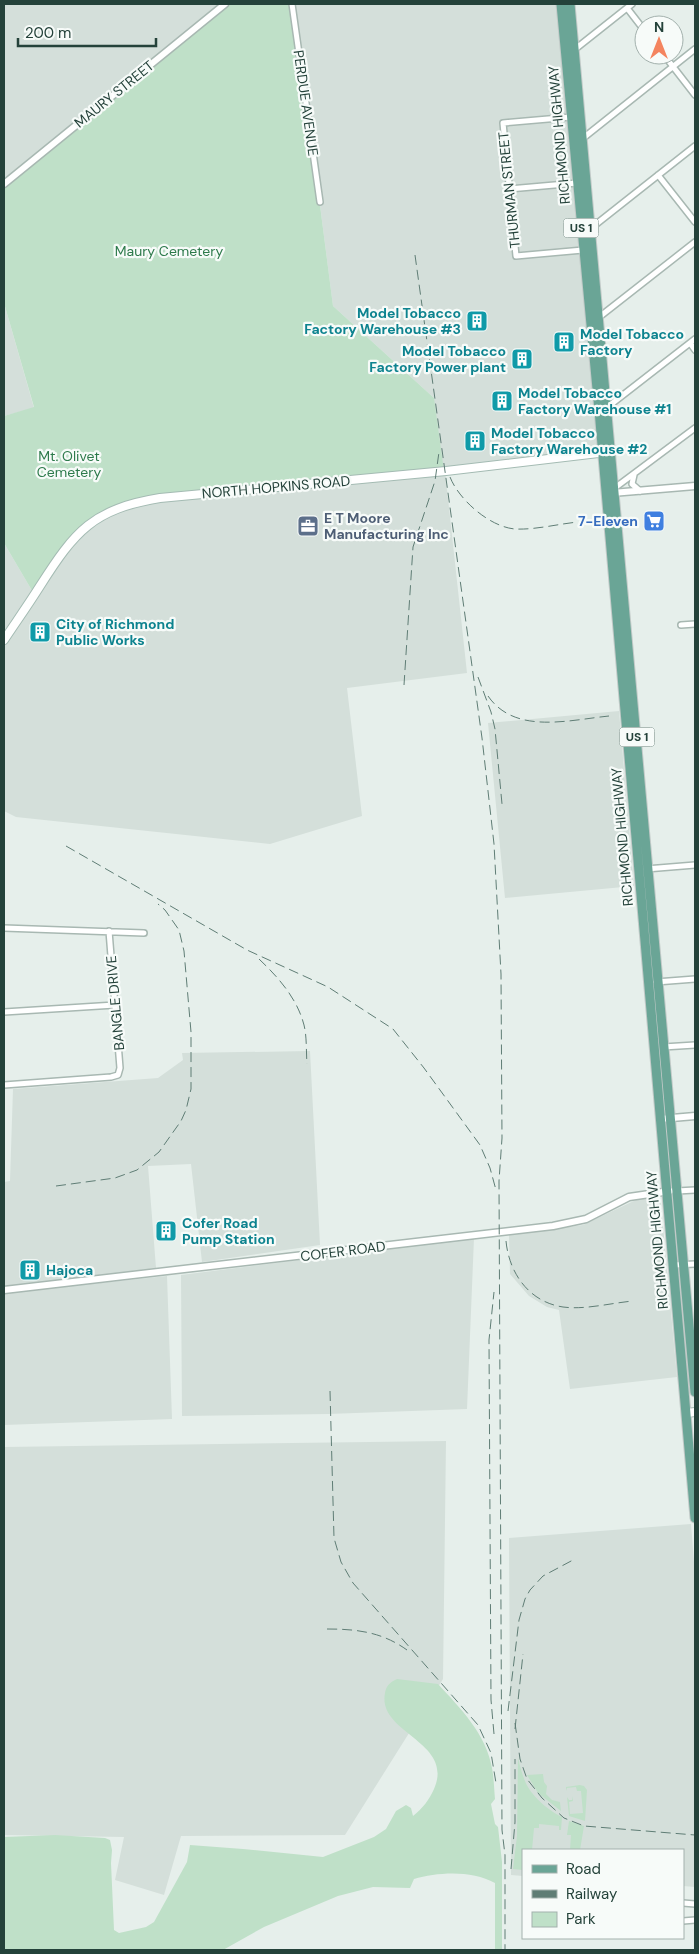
<svg xmlns="http://www.w3.org/2000/svg" width="699" height="1954" viewBox="0 0 699 1954" font-family="'DM Sans',sans-serif">
<style>
.built{fill:#d4dfda}
.green{fill:#bfe0c8}
.lines{fill:none;stroke-linecap:round;stroke-linejoin:round}
.minor-casing{stroke:#a8b8b2;stroke-width:8}
.tertiary-casing{stroke:#a8b8b2;stroke-width:9}
.secondary-casing{stroke:#a4bbb3;stroke-width:10}
.primary-casing{stroke:#c2cac8;stroke-width:11}
.minor{stroke:#fff;stroke-width:5}
.tertiary{stroke:#fff;stroke-width:6}
.secondary{stroke:#fff;stroke-width:8}
.primary{stroke:#6aa596;stroke-width:9}
.rail{stroke:#5f7d75;stroke-width:1;stroke-dasharray:10 5;stroke-linecap:butt}
.labels{text-anchor:middle;dominant-baseline:central;stroke-width:4.5;stroke-linejoin:round;paint-order:stroke}
.shield{fill:#f7fbf9;stroke:#637a73;stroke-width:1}
.shield-label{font-size:12px;font-weight:bold;fill:#24423a}
.street-label{font-size:14px;fill:#24423a;stroke:#f7fbf9}
.park-label{font-size:14px;fill:#2d7a4b;stroke:#f7fbf9}
.culture-label{font-size:14px;font-weight:bold;fill:#0d838f;stroke:#f7fbf9;text-anchor:start}
.service-label{font-size:14px;font-weight:bold;fill:#4e5e75;stroke:#f7fbf9;text-anchor:start}
.shop-label{font-size:14px;font-weight:bold;fill:#366cbe;stroke:#f7fbf9;text-anchor:end}
</style>
<rect width="100%" height="100%" fill="#e6efeb"/>
<!-- built -->
<path class="built" d="M4 4H226L4 184Z
M294 4H567L607 452 445 471 467 673 347 688 362 816 270 844 16 817 4 811V543L34 594 69 545 102 517 434 398 333 306Z
M4 303 34 408 4 416Z
M619 711 634 886 505 898 488 723Z
M310 1051 320 1245 202 1262 191 1164 148 1166 156 1268 4 1287V1182L10 1181 13 1089 158 1078 183 1060 182 1053Z
M655 1197 658 1198 661 1204 677 1377 570 1389 559 1310 547 1307 529 1296 510 1274 509 1235 583 1225 638 1199Z
M474 1238 467 1409 328 1414 182 1416 181 1275Z
M167 1276 172 1419 4 1425V1293Z
M446 1441 443 1679 345 1835 181 1836 164 1895 115 1880 124 1837 4 1835V1447Z
M691 1524 695 1575V1887L683 1886V1850H523V1876L511 1875 509 1538Z"/>
<!-- green -->
<path class="green" d="M226 4H294L333 306 434 398 444 471 167 497 122 508 83 529 34 594 4 543V416L34 407 4 303V184Z
M397 1679 438 1684C461 1709 486 1734 492 1768 494 1778 494 1789 495 1799L491 1804 495 1824 498 1827 502 1862V1950H495V1883C472 1870 438 1872 414 1879L410 1888 373 1887 338 1896 264 1927 223 1950H4V1837L55 1835 105 1838 110 1840 112 1850 111 1863 114 1930 119 1933 146 1927 154 1922 187 1862 190 1845 243 1849 323 1857 374 1837 386 1829 396 1811 406 1805 411 1808 413 1816C423 1808 429 1800 434 1789 455 1741 377 1734 385 1693 386 1686 390 1682 397 1679Z
M518 1758C520 1766 522 1774 525 1781 530 1795 549 1811 562 1817L561 1830H559V1826L539 1824V1828H534L532 1850H523V1870L513 1869 517 1836Z
M543 1774 544 1782 547 1786 546 1794 552 1800 560 1802 561 1811 538 1793 527 1775Z
M580 1785 584 1786 587 1790 585 1821 569 1816 567 1797 569 1800H572V1796L573 1801 569 1802 570 1814 583 1813 581 1791H577L576 1787 567 1788 566 1791V1787Z
M569 1821 584 1826 580 1850H570L571 1835H567Z"/>
<g class="lines">
<!-- minor casing -->
<g class="minor-casing">
<path id="minor" d="M292 4 320 202
M627 8 644 30
M574 50 632 4
M664 55 695 95
M571 117 503 123 516 256 583 250
M582 139 695 49
M658 175 695 222
M509 189 577 183
M590 229 695 146
M598 318 695 242
M690 343 695 350
M605 409 695 339
M634 475 632 484 640 491
M612 490 695 428
M681 625 695 624
M646 869 695 865
M4 928 144 933
M656 982 695 979
M4 1012 115 1005
M663 1047 695 1045
M4 1085 111 1077 118 1075 120 1068 109 931
M677 1191 695 1190
M674 1265 695 1264
M683 1903 695 1904
M683 1921 695 1920"/>
</g>
<!-- tertiary casing -->
<g class="tertiary-casing">
<path id="tertiary" d="M4 184 225 4
M612 493 695 486
M660 1119 695 1116
M4 1290 553 1226 586 1219 629 1197 670 1191"/>
</g>
<!-- secondary casing -->
<g class="secondary-casing">
<path id="secondary" d="M4 640C16 622 28 605 40 586 75 531 93 509 160 498L446 471 607 452
M687 1413 695 1412"/>
</g>
<!-- primary casing -->
<g class="primary-casing">
<path id="primary" d="M561 4 599 410 695 1518
M570 4 695 1392"/>
</g>
<!-- minor -->
<use href="#minor" class="minor"/>
<!-- tertiary -->
<use href="#tertiary" class="tertiary"/>
<!-- secondary -->
<use href="#secondary" class="secondary"/>
<!-- primary -->
<use href="#primary" class="primary"/>
<!-- rail -->
<path class="rail" d="M415 255 482 738 494 844 501 974 502 1138 499 1181 502 1830 505 1855V1950
M450 477C459 500 490 527 515 529 535 530 558 524 578 522
M478 677 491 712 495 729 502 804
M404 685 413 547 435 481 439 452
M488 696C515 735 569 720 609 716
M66 846 247 950 328 987 393 1029 424 1068 480 1145 490 1168 496 1190
M259 959C278 977 297 998 304 1025 307 1037 306 1051 307 1064
M56 1186 115 1178 137 1170 159 1152 181 1121 186 1110 191 1089V1032L184 951 179 930 165 910 158 904
M506 1241C509 1273 529 1302 563 1307 585 1310 611 1303 633 1301
M330 1391 334 1538 341 1562 353 1583 478 1725 491 1753 496 1783
M327 1629C357 1629 382 1632 407 1650
M508 1711 519 1620 525 1599 530 1590 543 1576 573 1560
M515 1723 520 1759 527 1779 542 1798 564 1818 584 1826 695 1835
M515 1729 523 1654
M494 1734 491 1700 489 1340 494 1292
M511 1869 515 1822V1759"/>
</g>
<!-- icons -->
<defs>
<g id="building-square" transform="scale(1.125)"><rect x="-9" y="-9" width="18" height="18" rx="4" fill="#0f9aa8" stroke="#f7fbf9"/><path d="M-4-6H4V6H1V3H-1V6H-4ZM-2.5-4.3h1.7v1.8h-1.7ZM.8-4.3h1.7v1.8H.8ZM-2.5-1h1.7V.8h-1.7ZM.8-1h1.7V.8H.8Z" fill="#fff"/></g>
<g id="supermarket-square" transform="scale(1.125)"><rect x="-9" y="-9" width="18" height="18" rx="4" fill="#3f7fe0" stroke="#f7fbf9"/><path d="M-6-5.5h2.5l.6 2H6L4.5 2H-2.5L-4.4-4H-6ZM-1.5 3.2a1.3 1.3 0 1 0 .1 0ZM3 3.2a1.3 1.3 0 1 0 .1 0Z" fill="#fff"/></g>
<g id="office-square" transform="scale(1.125)"><rect x="-9" y="-9" width="18" height="18" rx="4" fill="#5c6f8a" stroke="#f7fbf9"/><path d="M-6-3h4V-5.5h4V-3h4V5H-6ZM-1-4.5V-3h2v-1.5ZM-6 0V1H6V0Z" fill="#fff"/></g>
</defs>
<g fill-rule="evenodd">
<use href="#building-square" x="477" y="321"/>
<use href="#building-square" x="564" y="342"/>
<use href="#building-square" x="522" y="359"/>
<use href="#building-square" x="502" y="401"/>
<use href="#building-square" x="475" y="441"/>
<use href="#supermarket-square" x="654" y="521"/>
<use href="#office-square" x="308" y="526"/>
<use href="#building-square" x="40" y="632"/>
<use href="#building-square" x="166" y="1231"/>
<use href="#building-square" x="30" y="1270"/>
</g>
<g class="labels">
<!-- shield labels -->
<g class="shield">
<rect x="563.5" y="218.5" width="35" height="19" rx="4"/>
<rect x="619.5" y="727.5" width="35" height="19" rx="4"/>
</g>
<g class="shield-label">
<text x="581" y="228">US 1</text>
<text x="637" y="737">US 1</text>
</g>
<!-- street labels -->
<g class="street-label">
<text transform="translate(114 94) rotate(-39)">MAURY STREET</text>
<text transform="translate(306 103) rotate(82)">PERDUE AVENUE</text>
<text transform="translate(559 135) rotate(-95)">RICHMOND HIGHWAY</text>
<text transform="translate(509 190) rotate(-96)">THURMAN STREET</text>
<text transform="translate(276 487) rotate(-5)">NORTH HOPKINS ROAD</text>
<text transform="translate(622 837) rotate(-95)">RICHMOND HIGHWAY</text>
<text transform="translate(115 1003) rotate(-95)">BANGLE DRIVE</text>
<text transform="translate(657 1240) rotate(-95)">RICHMOND HIGHWAY</text>
<text transform="translate(343 1251) rotate(-7)">COFER ROAD</text>
</g>
<!-- park labels -->
<g class="park-label">
<text x="169" y="251">Maury Cemetery</text>
<text x="69" y="456">Mt. Olivet<tspan x="69" dy="16">Cemetery</tspan></text>
</g>
<!-- culture labels -->
<g class="culture-label">
<text x="461" y="313" text-anchor="end">Model Tobacco<tspan x="461" dy="16">Factory Warehouse #3</tspan></text>
<text x="580" y="334">Model Tobacco<tspan x="580" dy="16">Factory</tspan></text>
<text x="506" y="351" text-anchor="end">Model Tobacco<tspan x="506" dy="16">Factory Power plant</tspan></text>
<text x="518" y="393">Model Tobacco<tspan x="518" dy="16">Factory Warehouse #1</tspan></text>
<text x="491" y="433">Model Tobacco<tspan x="491" dy="16">Factory Warehouse #2</tspan></text>
<text x="56" y="624">City of Richmond<tspan x="56" dy="16">Public Works</tspan></text>
<text x="182" y="1223">Cofer Road<tspan x="182" dy="16">Pump Station</tspan></text>
<text x="46" y="1270">Hajoca</text>
</g>
<!-- service labels -->
<g class="service-label">
<text x="324" y="518">E T Moore<tspan x="324" dy="16">Manufacturing Inc</tspan></text>
</g>
<!-- shop labels -->
<g class="shop-label">
<text x="638" y="521">7-Eleven</text>
</g>
</g>
<!-- border -->
<rect width="699" height="1954" fill="none" stroke="#24423a" stroke-width="10"/>
<!-- legend -->
<rect x="522" y="1849" width="162" height="90" fill="#f7fbf9" stroke="#a3b1ad"/>
<rect x="532" y="1865" width="25" height="8" fill="#6aa596" stroke="#a3b1ad"/>
<text x="566" y="1874" font-size="15" fill="#24423a">Road</text>
<rect x="532" y="1890" width="25" height="8" fill="#5f7d75" stroke="#a3b1ad"/>
<text x="566" y="1899" font-size="15" fill="#24423a">Railway</text>
<rect x="532" y="1912" width="25" height="15" fill="#bfe0c8" stroke="#a3b1ad"/>
<text x="566" y="1924" font-size="15" fill="#24423a">Park</text>
<!-- north arrow -->
<g transform="translate(659 40)"><circle r="24" fill="#f7fbf9" stroke="#a3b1ad"/>
<path d="M0-4L9 19L0 12L-9 19Z" fill="#f4845f"/>
<text y="-8" font-size="14" font-weight="bold" text-anchor="middle" fill="#24423a">N</text>
</g>
<!-- scale -->
<path d="M18 38v8h138v-8" fill="none" stroke="#24423a" stroke-width="2.5"/>
<text x="25" y="38" font-size="15" fill="#24423a" stroke="#f7fbf9" stroke-width="4" paint-order="stroke">200 m</text>
</svg>
